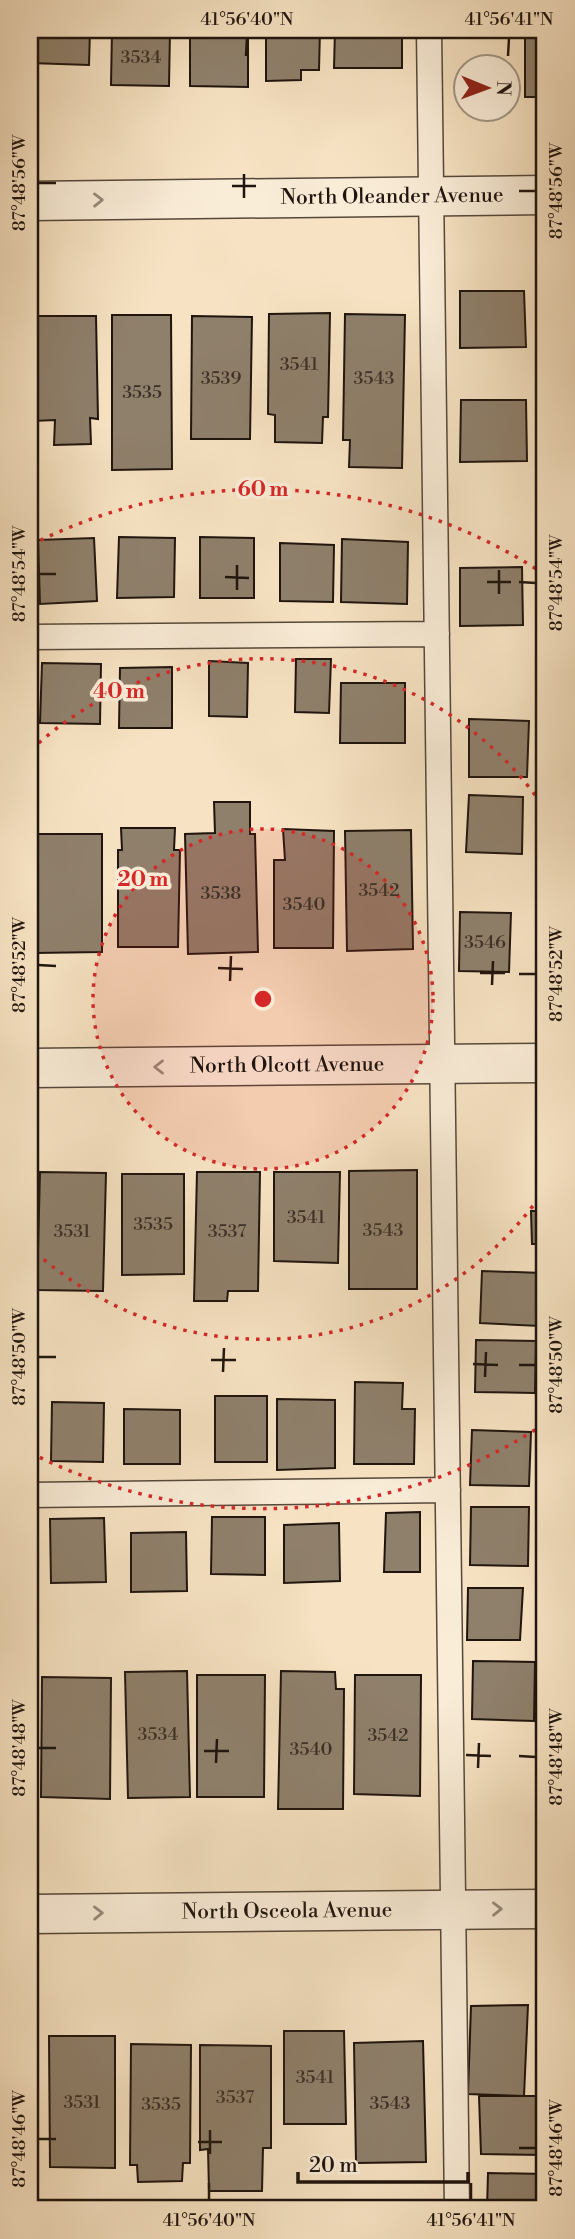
<svg xmlns="http://www.w3.org/2000/svg" width="575" height="2239" viewBox="0 0 575 2239" font-family="'Libre Bodoni',serif">
<style>
.building{fill:#8f806c;stroke:#1f140e;stroke-width:2}
.lines{fill:none;stroke-linecap:round;stroke-linejoin:round}
.service-casing{stroke:#55483b;stroke-width:27}
.minor-casing{stroke:#55483b;stroke-width:41}
.service{stroke:#faedd8;stroke-width:24}
.minor{stroke:#faedd8;stroke-width:38}
.oneway{stroke:#978b7d}
.ticks{fill:none;stroke:#1f140e;stroke-width:2.5}
.ring{fill:none;stroke:#d62828;stroke-width:3.5;stroke-dasharray:3.5 7}
.labels{text-anchor:middle;dominant-baseline:central;stroke-width:7;stroke-linejoin:round;paint-order:stroke}
.number-label{font-size:18px;fill:#3b2f26}
.street-label{font-size:21px;fill:#1f140e;stroke:#faedd8}
.centre{fill:#d62828;stroke:#faedd8;stroke-width:3.5}
.ring-label{font-size:21px;text-anchor:middle;font-weight:bold;fill:#d62828;stroke:#faedd8;stroke-width:7;stroke-linejoin:round;paint-order:stroke}
.neatline{fill:none;stroke:#1f140e;stroke-width:2.5}
.ticks-label{font-size:18px;text-anchor:middle;fill:#1f140e}
</style>
<rect width="100%" height="100%" fill="#f7e3c3"/>
<filter id="stains"><feTurbulence type="fractalNoise" baseFrequency=".00286" numOctaves="4"/><feColorMatrix values="0 0 0 0 .2 0 0 0 0 .09 0 0 0 0 .02 0 0 0 .5 -.17"/></filter>
<radialGradient id="worn" r=".72"><stop offset=".6" stop-color="#630" stop-opacity="0"/><stop offset="1" stop-color="#630" stop-opacity=".3"/></radialGradient>
<!-- building -->
<path class="building" d="M30 30H90L89 65 30 63Z
M112 30H170L169 86 111 85Z
M190 30H248V87L190 86Z
M266 30H320L319 70H301V80L266 81Z
M335 30H402V68H334Z
M525 30H545V97H525Z
M460 291H524L526 347 460 348Z
M330 313 328 417H323L322 443 275 442V415L268 414 269 314Z
M345 314 405 315 402 468 349 467 350 440H343Z
M112 315H171L172 469 112 470Z
M33 316H96L98 419 90 418 91 444 54 445 55 420 33 421Z
M192 316 252 317 250 439H191Z
M461 400H526L527 461 460 462Z
M119 537 175 538 174 597 117 598Z
M200 537 254 538V598H200Z
M94 538 97 601 40 604 38 540Z
M342 539 408 542 407 604 341 602Z
M280 543 334 545 333 602 280 601Z
M522 567 523 625 460 626V568Z
M296 659H331L329 713 295 712Z
M209 661 248 663 247 717 209 716Z
M42 663 101 664 100 724 40 723Z
M172 667V728H119L120 668Z
M341 683H405V743H340Z
M469 719 529 721 527 777H469Z
M469 795 523 797 522 854 466 852Z
M214 802H250V834H255L258 952 188 954 185 834 215 833Z
M121 828H175L174 850H180L178 947H118V850H122Z
M283 829 334 831 333 948H274V860H285Z
M411 830 413 949 347 951 345 831Z
M34 834H102V952L34 953Z
M460 912 511 913 509 972 459 971Z
M417 1170V1289H349V1171Z
M40 1172 106 1173 103 1291 37 1290Z
M197 1172H260L258 1291H228L227 1301H194Z
M274 1172H340L338 1263 274 1261Z
M122 1174H184V1274L122 1275Z
M531 1211H545V1244H532Z
M482 1271 542 1273 540 1326 480 1323Z
M476 1340 536 1341 535 1393 475 1392Z
M355 1382 403 1383 402 1409H415L414 1464H354Z
M215 1396H267V1462H215Z
M277 1399 335 1400V1468L277 1470Z
M52 1402 104 1403 103 1462 51 1461Z
M124 1409 180 1410V1464H124Z
M472 1430 531 1432 529 1486 470 1485Z
M471 1507H529L528 1566 470 1565Z
M420 1512V1572H384L386 1513Z
M212 1517H265V1575L211 1574Z
M104 1518 106 1582 51 1583 50 1519Z
M339 1523 340 1581 284 1583V1525Z
M186 1532 187 1591 131 1592V1533Z
M468 1588H523L520 1640H467Z
M473 1661 535 1662 534 1721 472 1719Z
M187 1671 190 1797 128 1798 125 1672Z
M281 1671 335 1672 336 1689H344L343 1809H278Z
M197 1675H265L264 1797H197Z
M355 1675H421L420 1796 354 1794Z
M42 1677 111 1678 110 1799 41 1797Z
M528 2005 524 2096 468 2094 471 2006Z
M284 2031H344L346 2124H284Z
M49 2036H115V2168L50 2167Z
M30 2037 37 2038 36 2147H30Z
M423 2041 426 2162 356 2163 354 2043Z
M131 2044 191 2045 190 2163H183L182 2181 138 2182 137 2165H130Z
M200 2045 271 2046V2148H263L262 2191H209L208 2149 200 2150Z
M479 2096H545V2155L481 2154Z
M488 2173 545 2174V2209H487Z"/>
<g class="lines">
<!-- service casing -->
<g class="service-casing">
<path id="service" d="M429 30 457 2209
M30 637 437 634
M30 1495 448 1490"/>
</g>
<!-- minor casing -->
<g class="minor-casing">
<g id="minor">
<path id="s1" d="M30 201 545 195"/>
<path id="s2" d="M30 1068 545 1063"/>
<path id="s3" d="M30 1914 545 1909"/>
</g>
</g>
<!-- service -->
<use href="#service" class="service"/>
<!-- minor -->
<use href="#minor" class="minor"/>
</g>
<!-- one-way arrows -->
<defs><path id="oneway-chevron" d="M-2-3.5L2.5 0L-2 3.5" fill="none" stroke-width="1.6" stroke-linecap="round" stroke-linejoin="round" transform="scale(1.75)"/></defs>
<g class="oneway">
<use href="#oneway-chevron" transform="translate(98 200) rotate(-1)"/>
<use href="#oneway-chevron" transform="translate(159 1067) rotate(180)"/>
<use href="#oneway-chevron" transform="translate(497 1909) rotate(-1)"/>
<use href="#oneway-chevron" transform="translate(98 1913) rotate(-1)"/>
</g>
<!-- ticks -->
<path class="ticks" d="M246 56 247 38M508 56 509 38M38 183H56M232 186H256M519 191H536M244 198V174M38 574H56M225 577 249 578M487 582H511M519 582 536 583M237 590V565M499 594V570M38 965 56 966M218 968 243 969M480 973H505M519 974H536M230 981 231 956M492 985 493 961M38 1357H56M211 1360H236M473 1364 498 1365M519 1365H536M223 1372 224 1348M485 1377 486 1352M38 1748H56M204 1751H229M466 1755 491 1756M519 1756 536 1757M216 1763 217 1739M478 1768 479 1743M38 2139H56M198 2142H222M519 2148H536M210 2154V2130M209 2200V2183M471 2200V2183"/>
<!-- distance rings -->
<circle cx="263" cy="999" r="170" fill="#d62828" fill-opacity=".12"/>
<g class="ring">
<circle cx="263" cy="999" r="170"/>
<path d="M545 1189A340 340 0 0 1 31 1248M31 750A340 340 0 0 1 545 809"/>
<path d="M544 1424A510 510 0 0 1 31 1453M31 545A510 510 0 0 1 544 574"/>
</g>
<g class="labels">
<!-- number labels -->
<g class="number-label">
<text x="141" y="57">3534</text>
<text x="299" y="364">3541</text>
<text x="221" y="378">3539</text>
<text x="374" y="378">3543</text>
<text x="142" y="392">3535</text>
<text x="379" y="890">3542</text>
<text x="221" y="893">3538</text>
<text x="304" y="904">3540</text>
<text x="485" y="942">3546</text>
<text x="306" y="1217">3541</text>
<text x="153" y="1224">3535</text>
<text x="383" y="1230">3543</text>
<text x="72" y="1231">3531</text>
<text x="227" y="1231">3537</text>
<text x="158" y="1734">3534</text>
<text x="388" y="1735">3542</text>
<text x="311" y="1749">3540</text>
<text x="315" y="2077">3541</text>
<text x="235" y="2097">3537</text>
<text x="82" y="2102">3531</text>
<text x="390" y="2103">3543</text>
<text x="161" y="2104">3535</text>
</g>
<!-- street labels -->
<g class="street-label">
<text stroke="none"><textPath href="#s1" startOffset="362">North Oleander Avenue</textPath></text>
<text stroke="none"><textPath href="#s2" startOffset="257">North Olcott Avenue</textPath></text>
<text stroke="none"><textPath href="#s3" startOffset="257">North Osceola Avenue</textPath></text>
</g>
</g>
<circle cx="263" cy="999" r="10" class="centre"/>
<g class="ring-label">
<text x="263" y="496">60 m</text>
<text x="119" y="698">40 m</text>
<text x="143" y="886">20 m</text>
</g>
<!-- margin -->
<rect width="575" height="2239" fill="none" stroke="#f7e3c3" stroke-width="77"/>
<!-- north arrow -->
<g transform="translate(487 88) rotate(91)"><circle r="33" fill="#faedd8" stroke="#a29687" stroke-width="2"/>
<path d="M0-5L12 26L0 18L-12 26Z" fill="#8f2418"/>
<text y="-10" font-size="19" font-weight="bold" text-anchor="middle" fill="#1f140e">N</text>
</g>
<!-- scale -->
<path d="M298 2172v10h170v-10" fill="none" stroke="#1f140e" stroke-width="3.5"/>
<text x="309" y="2172" font-size="21" fill="#1f140e" stroke="#faedd8" stroke-width="5" paint-order="stroke">20 m</text>
<rect x="38" y="38" width="498" height="2162" class="neatline"/>
<g class="ticks-label">
<text x="247" y="25">41°56'40"N</text>
<text x="509" y="25">41°56'41"N</text>
<text transform="translate(19 183) rotate(-90)" y="6">87°48'56"W</text>
<text transform="translate(556 191) rotate(-90)" y="6">87°48'56"W</text>
<text transform="translate(19 574) rotate(-90)" y="6">87°48'54"W</text>
<text transform="translate(556 583) rotate(-90)" y="6">87°48'54"W</text>
<text transform="translate(19 965) rotate(-90)" y="6">87°48'52"W</text>
<text transform="translate(556 974) rotate(-90)" y="6">87°48'52"W</text>
<text transform="translate(19 1357) rotate(-90)" y="6">87°48'50"W</text>
<text transform="translate(556 1365) rotate(-90)" y="6">87°48'50"W</text>
<text transform="translate(19 1748) rotate(-90)" y="6">87°48'48"W</text>
<text transform="translate(556 1757) rotate(-90)" y="6">87°48'48"W</text>
<text transform="translate(19 2139) rotate(-90)" y="6">87°48'46"W</text>
<text transform="translate(556 2148) rotate(-90)" y="6">87°48'46"W</text>
<text x="209" y="2226">41°56'40"N</text>
<text x="471" y="2226">41°56'41"N</text>
</g>
<rect width="100%" height="100%" filter="url(#stains)"/>
<rect width="100%" height="100%" fill="url(#worn)"/>
</svg>
